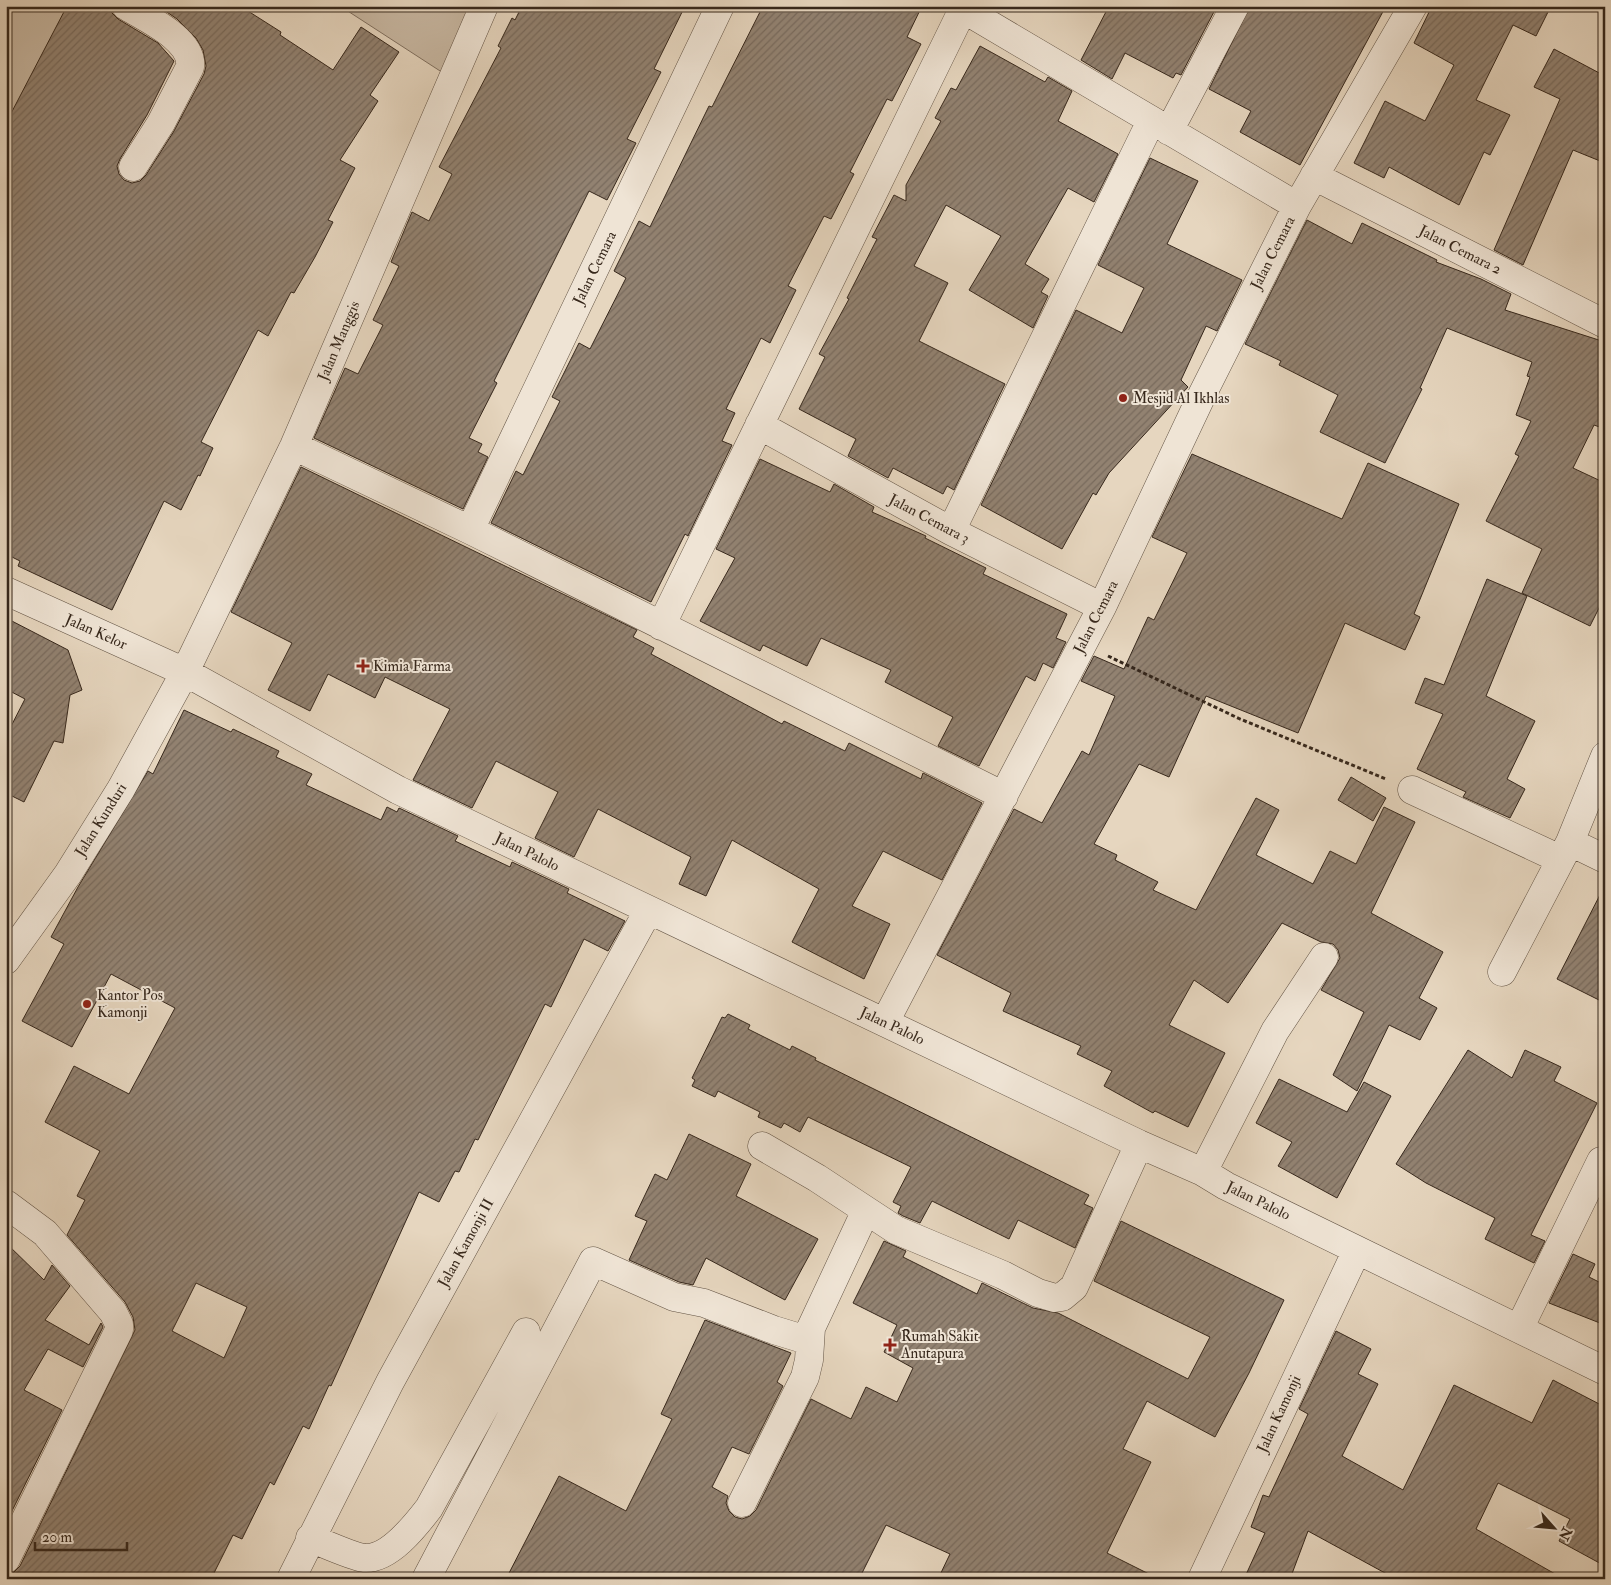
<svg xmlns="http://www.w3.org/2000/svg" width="1611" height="1585" viewBox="0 0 1611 1585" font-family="'IM FELL Double Pica',serif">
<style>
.grass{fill:#c8b8a3;stroke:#807060}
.building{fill:url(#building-hatch);stroke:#37281c;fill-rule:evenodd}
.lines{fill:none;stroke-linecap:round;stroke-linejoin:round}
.minor-casing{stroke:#635445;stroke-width:29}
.path{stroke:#37281c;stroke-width:3;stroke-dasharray:4 2.5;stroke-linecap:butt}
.minor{stroke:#efe4d5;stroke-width:28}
.poi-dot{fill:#8f2418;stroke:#efe4d5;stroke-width:2}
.labels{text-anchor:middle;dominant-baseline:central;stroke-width:4;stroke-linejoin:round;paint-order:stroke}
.street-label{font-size:15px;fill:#37281c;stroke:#efe4d5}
.poi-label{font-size:15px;fill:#37281c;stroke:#efe4d5;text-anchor:start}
</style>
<defs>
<pattern id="building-hatch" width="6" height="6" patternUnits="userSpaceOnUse" patternTransform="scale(1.25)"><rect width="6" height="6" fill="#928271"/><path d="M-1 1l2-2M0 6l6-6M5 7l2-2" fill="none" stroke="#786a5c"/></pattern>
</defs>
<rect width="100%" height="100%" fill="#e6d6bf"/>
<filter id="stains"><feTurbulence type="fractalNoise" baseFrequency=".004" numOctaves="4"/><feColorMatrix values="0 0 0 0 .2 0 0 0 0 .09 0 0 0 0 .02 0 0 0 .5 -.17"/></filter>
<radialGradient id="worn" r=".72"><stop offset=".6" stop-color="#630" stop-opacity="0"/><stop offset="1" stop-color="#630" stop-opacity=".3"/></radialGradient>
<!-- grass -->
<path class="grass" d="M6 6H125L32 185 6 174Z
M340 6H494L454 80Z"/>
<!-- building -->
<path class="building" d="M67 6H110L112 13 118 19 158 43 174 61 147 115 120 159 117 166 119 174 124 180 132 183 140 181 146 175 174 131 204 74 206 66 203 50 196 38 177 19 158 6H240L281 32 280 35 333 70 361 27 399 52 370 95 378 101 340 160 355 168 328 220 333 222 315 257 294 293 291 292 268 336 258 330 201 442 213 448 200 476 198 475 181 510 164 501 112 610 18 566 20 561 6 554V123Z
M522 6H685L654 69 661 72 627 139 636 143 607 200 589 191 494 381 497 383 469 438 482 444 478 452 488 457 463 509 314 438 345 368 358 374 383 325 373 320 399 266 391 262 412 212 429 221 452 174 439 167 501 48 498 46 512 18 515 20Z
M763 6H922L907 37 921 44 892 101 887 99 850 172 854 174 831 219 824 216 788 286 796 290 770 343 761 338 726 409 735 413 722 441 732 445 688 536 685 534 651 602 491 523 516 471 523 475 560 401 552 397 579 343 590 349 626 278 614 271 639 221 650 227 709 106 712 107Z
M1109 6H1217L1181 75 1176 73 1173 78 1125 53 1112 79 1081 60Z
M1250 6H1386L1300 165 1240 132 1251 111 1209 89Z
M1432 6H1551L1536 36 1513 25 1476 100 1510 115 1490 155 1484 152 1459 205 1389 167 1384 178 1354 163 1385 101 1425 121 1454 65 1414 43Z
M980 46 1045 82 1048 77 1072 91 1058 121 1118 154 1094 202 1068 188 1025 264 1049 279 1041 292 1048 296 1033 328 969 290 1001 236 946 205 914 266 948 283 919 341 1005 384 954 490 947 486 943 494 893 468 888 478 848 456 856 439 799 409 825 357 819 354 849 299 847 298 877 239 872 237 894 195 906 201V185L941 121 935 118 951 88 956 90Z
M1554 49 1605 76V163L1573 150 1523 265 1494 250 1560 99 1534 87Z
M1150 158 1198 181 1167 244 1242 280 1217 331 1206 326 1181 380 1188 387 1109 473 1096 495 1093 493 1062 549 981 505 1076 310 1122 333 1144 288 1098 265Z
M1307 220 1352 244 1362 223 1437 260 1436 262 1481 279 1511 294 1505 310 1605 342V429L1594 425 1573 468 1605 483V596L1590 626 1522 593 1542 549 1486 521 1519 456 1515 454 1531 421 1516 415 1530 377 1527 376 1532 362 1447 328 1420 388 1422 389 1385 463 1320 432 1338 395 1279 365 1281 361 1245 344Z
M1192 454 1342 519 1368 463 1459 504 1414 614 1420 617 1405 650 1345 623 1298 733 1206 696 1169 777 1139 764 1094 844 1117 855 1115 860 1158 882 1153 890 1196 910 1256 798 1279 810 1256 855 1313 884 1330 851 1356 864 1384 807 1415 822 1371 913 1443 952 1419 998 1437 1008 1420 1040 1389 1025 1357 1091 1333 1075 1364 1012 1321 990 1340 958 1338 950 1333 944 1321 942 1282 923 1228 1003 1194 980 1169 1025 1225 1053 1188 1127 1155 1111 1153 1113 1104 1086 1112 1071 1077 1054 1081 1046 1003 1011 1011 993 937 955 1014 809 1042 823 1082 751 1089 755 1115 696 1081 681 1094 656 1124 669 1148 617 1154 620 1187 553 1152 537Z
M760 459 830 492 834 484 874 507 872 512 926 536 925 538 986 568 983 574 1067 614 1056 638 1066 642 1053 668 1043 663 1035 681 1026 676 979 766 938 746 953 717 885 682 891 670 821 638 807 666 763 645 760 651 700 621 735 558 716 549Z
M301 467 637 630 633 637 654 648 651 654 782 724 784 721 845 751 849 743 921 779 923 773 982 803 942 880 883 851 852 906 890 924 864 979 792 942 819 889 732 840 706 896 679 884 691 857 598 809 574 857 535 838 558 792 496 761 472 808 413 780 450 709 385 677 375 698 328 674 310 711 268 690 292 643 231 612Z
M1487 579 1527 596 1486 696 1535 721 1507 779 1525 789 1510 818 1463 797 1466 792 1417 769 1443 714 1415 703 1425 678 1444 685Z
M6 618 68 650 82 690 70 695 63 743 54 741 24 802 6 793V736L25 699 6 689Z
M184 710 231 732 233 729 279 751 276 757 312 774 306 785 381 820 387 807 397 812 399 808 458 836 455 841 510 867 512 862 569 889 567 893 625 921 608 951 584 939 551 1007 545 1004 478 1140 475 1139 459 1172 455 1171 439 1202 419 1192 331 1386 329 1385 309 1429 303 1426 274 1485 270 1482 242 1539 233 1535 211 1579H6V1574L14 1572 20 1566 135 1330 133 1317 125 1302 67 1235 85 1200 77 1196 100 1151 45 1122 74 1066 129 1094 175 1008 111 974 72 1047 22 1021 64 944 51 937 78 887 148 771 153 774ZM196 1283 247 1307 224 1358 172 1331Z
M1351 777 1386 798 1373 821 1338 800Z
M1605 885V1003L1557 979Z
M728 1014 750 1025 748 1029 790 1050 792 1046 816 1058 815 1060 1089 1195 1084 1204 1093 1208 1075 1248 1018 1220 1009 1239 932 1201 920 1223 903 1216 898 1213 901 1206 893 1202 911 1167 808 1117 800 1132 784 1123 781 1128 758 1117 760 1112 718 1091 715 1097 692 1086 695 1080 692 1078 722 1017 725 1018Z
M1468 1050 1512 1078 1525 1050 1561 1067 1554 1081 1597 1103 1531 1235 1545 1241 1534 1263 1485 1239 1495 1218 1426 1183 1396 1164Z
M1279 1079 1347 1112 1364 1082 1391 1096 1337 1198 1278 1166 1292 1142 1256 1123Z
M689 1134 751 1164 736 1196 818 1239 785 1300 706 1258 693 1285 679 1282 629 1260 647 1221 635 1216 655 1174 667 1180Z
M1121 1221 1284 1300 1249 1373 1215 1437 1147 1401 1123 1449 1151 1462 1107 1553 1159 1579H938L950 1554 886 1525 859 1579H506L559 1476 626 1511 672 1419 661 1414 705 1320 791 1353 777 1382 783 1386 749 1454 732 1447 712 1487 728 1496 726 1503 729 1511 735 1517 742 1519 750 1516 756 1510 811 1399 851 1419 866 1387 897 1402 913 1368 884 1352 897 1325 853 1303 884 1241 906 1251 903 1257 977 1294 982 1283 1033 1308 1058 1313 1188 1379 1210 1337 1094 1281Z
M6 1243 44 1280 52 1265 70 1286 45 1320 89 1345 101 1323 103 1327 83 1367 48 1349 24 1390 62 1410 6 1523Z
M1573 1254 1595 1264 1589 1277 1605 1285V1325L1549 1303Z
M1336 1331 1371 1349 1358 1374 1378 1384 1342 1456 1403 1490 1454 1385 1532 1423 1553 1380 1605 1407V1566L1559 1541 1570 1519 1498 1483 1476 1529 1564 1579H1396L1308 1531 1290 1579H1244L1265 1533 1251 1527 1263 1495 1269 1497 1308 1414 1299 1409Z"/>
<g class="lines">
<!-- minor casing -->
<g class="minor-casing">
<path id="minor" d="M126 6C146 18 194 40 190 67L161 123 133 167
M958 6 1297 206
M1169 131 1235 6
M1314 176 1605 324
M759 425 951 531 1102 607
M294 446 470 530 1004 796
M470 530 720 6
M951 531 1151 121
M6 591 185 672 398 790 1139 1144 1203 1172 1226 1186 1605 1371
M661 626 963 9
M1605 756 1570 842 1605 859
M1412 790 1560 859
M6 960 68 874 121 789 185 672 294 446 484 6
M1502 972 1570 842
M885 1022 1102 607 1203 393 1297 206 1413 6
M762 1146 817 1178 896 1230 1003 1275 1038 1293 1055 1298 1062 1297 1074 1287 1139 1144
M1203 1172 1275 1031 1324 957
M6 1204 45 1233 113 1312 119 1324V1330L6 1559
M1519 1329 1601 1161
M742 1503 805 1377 809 1360 811 1328 861 1221 868 1212
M310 1538C323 1543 351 1556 364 1558 389 1560 416 1525 429 1508L526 1332
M291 1579 390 1382 648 911
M426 1579 593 1261 674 1297 704 1303 774 1330 810 1341
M1202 1579 1357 1250"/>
</g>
<!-- path -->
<path class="path" d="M1108 656 1240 719 1386 779"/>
<!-- minor -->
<use href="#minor" class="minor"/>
</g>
<!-- markers -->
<g class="poi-dot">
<circle cx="1123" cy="398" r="5"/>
<path d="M360.5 658.5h5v5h5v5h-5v5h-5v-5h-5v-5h5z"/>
<circle cx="87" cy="1004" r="5"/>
<path d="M887.5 1337.5h5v5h5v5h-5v5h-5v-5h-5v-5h5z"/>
</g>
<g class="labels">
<!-- street labels -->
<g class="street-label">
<text transform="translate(1460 250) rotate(27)">Jalan Cemara 2</text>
<text transform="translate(1273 253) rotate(-63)">Jalan Cemara</text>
<text transform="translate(595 268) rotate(-64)">Jalan Cemara</text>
<text transform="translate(339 341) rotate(-67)">Jalan Manggis</text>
<text transform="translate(929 519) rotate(28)">Jalan Cemara 3</text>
<text transform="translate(1096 617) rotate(-63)">Jalan Cemara</text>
<text transform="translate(96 632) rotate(24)">Jalan Kelor</text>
<text transform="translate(101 820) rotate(-58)">Jalan Kunduri</text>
<text transform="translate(527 852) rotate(26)">Jalan Palolo</text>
<text transform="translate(892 1026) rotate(25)">Jalan Palolo</text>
<text transform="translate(1258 1201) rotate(26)">Jalan Palolo</text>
<text transform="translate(466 1243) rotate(-61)">Jalan Kamonji II</text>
<text transform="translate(1279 1414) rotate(-65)">Jalan Kamonji</text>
</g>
<!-- poi labels -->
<g class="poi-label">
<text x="1133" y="398">Mesjid Al Ikhlas</text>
<text x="373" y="666">Kimia Farma</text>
<text x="97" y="995">Kantor Pos<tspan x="97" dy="17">Kamonji</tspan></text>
<text x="901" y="1336">Rumah Sakit<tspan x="901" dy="17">Anutapura</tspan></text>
</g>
</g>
<!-- margin -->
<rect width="1611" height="1585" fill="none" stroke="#e6d6bf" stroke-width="25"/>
<rect x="8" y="8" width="1596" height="1570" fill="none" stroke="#37281c" stroke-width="2.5"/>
<rect x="12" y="12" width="1586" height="1560" fill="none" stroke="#37281c"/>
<!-- north arrow -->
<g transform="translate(1554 1528) rotate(117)" stroke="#efe4d5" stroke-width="4" paint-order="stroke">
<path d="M0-4L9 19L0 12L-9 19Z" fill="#37281c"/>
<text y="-8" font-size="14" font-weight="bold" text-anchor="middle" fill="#37281c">N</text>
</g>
<!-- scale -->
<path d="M35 1542v8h92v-8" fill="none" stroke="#37281c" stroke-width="2.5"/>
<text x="42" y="1542" font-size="15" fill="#37281c" stroke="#efe4d5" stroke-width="4" paint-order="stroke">20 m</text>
<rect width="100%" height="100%" filter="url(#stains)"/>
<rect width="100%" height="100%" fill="url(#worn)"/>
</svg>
